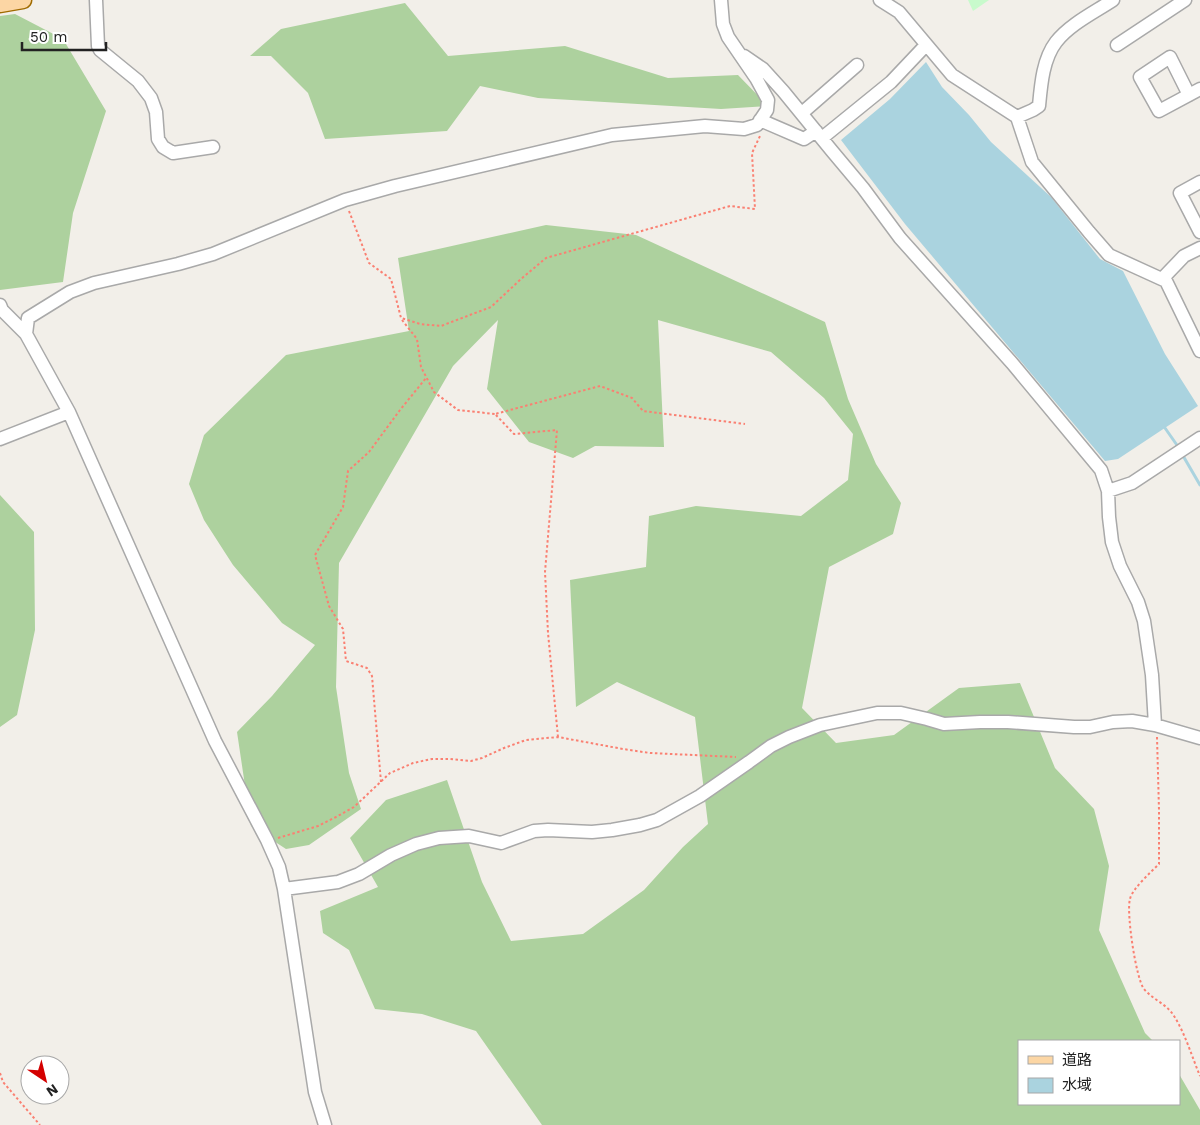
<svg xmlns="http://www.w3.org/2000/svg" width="1200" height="1125" viewBox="0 0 1200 1125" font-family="'Work Sans','Noto Sans JP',sans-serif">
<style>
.forest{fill:#add19e}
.park{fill:#c8facc}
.water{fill:#aad3df}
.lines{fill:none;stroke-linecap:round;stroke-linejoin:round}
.stream{stroke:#aad3df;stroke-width:3}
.minor-casing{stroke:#a9a9a9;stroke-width:15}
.major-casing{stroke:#a06b00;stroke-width:19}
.path{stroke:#fa8072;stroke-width:2;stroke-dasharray:2.5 2.5;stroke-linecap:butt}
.minor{stroke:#fff;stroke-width:12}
.major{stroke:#fcd6a4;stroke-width:16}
</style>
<rect width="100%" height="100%" fill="#f2efe9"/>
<!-- forest -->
<path class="forest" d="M405 3 448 56 565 46 668 78 738 75 768 106 721 109 538 98 480 86 447 131 325 139 308 93 271 56H250L281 29Z
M15 14 63 39 106 111 73 213 63 282 0 290V16Z
M546 225 636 235 825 322 848 399 876 464 901 503 893 534 829 567 802 708 836 743 894 735 959 688 1020 683 1055 768 1094 809 1109 866 1099 930 1145 1033 1153 1041H1019V1104H1179V1074L1200 1110V1125H542L476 1031 422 1014 375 1009 349 950 323 933 320 911 378 887 350 838 386 800 447 780 482 882 511 941 583 934 644 890 683 847 708 824 695 717 617 682 576 707 570 580 646 567 649 516 696 506 801 516 848 480 853 434 824 398 771 352 658 320 664 447 595 446 573 458 529 442 487 389 498 320 453 366 339 563 336 687 349 773 361 809 309 845 286 849 251 826 237 732 272 696 315 645 282 623 233 565 204 520 189 484 204 435 286 355 409 331 398 258Z
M0 495 34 532 35 630 17 715 0 727Z"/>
<!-- park -->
<path class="park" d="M968 0H989L973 11Z"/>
<!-- water -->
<path class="water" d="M926 62 942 87 969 115 991 142 1051 197 1100 259 1123 271 1165 354 1198 406 1118 459 1105 461 905 224 841 140 890 99Z"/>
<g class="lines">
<!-- stream -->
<path class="stream" d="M1165 428 1179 448
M1182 454 1200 485"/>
<!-- minor casing -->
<g class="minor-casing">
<path id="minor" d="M96 0 98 46 100 50 138 81 151 98 156 112 158 139 163 147 173 153 213 147
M880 0 899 12 952 75 1017 117 1032 162 1089 232 1109 255 1166 281 1200 351
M1117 45 1185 0
M744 56 763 69 783 91 832 151 863 188 900 238 1012 363 1101 470 1108 491 1109 517 1112 542 1120 566 1138 602 1144 621 1152 675 1155 725
M1189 95 1170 57 1140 77 1159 111 1200 89
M802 113 857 65
M1017 117 1033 110 1039 106C1041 84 1043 59 1056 42 1070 24 1095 12 1113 0
M760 120 804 139 816 131
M822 138 891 82 926 45
M1200 182 1180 193 1200 232
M1162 279 1184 256 1200 248
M0 305 2 310 26 334 69 412 215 741 267 840 279 867 284 889 315 1092 325 1125
M26 334 28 318 70 292 94 283 178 264 213 254 345 200 395 186 612 135 705 126 744 129 757 125 767 110 768 100 756 78 728 37 723 24 721 0
M0 439 69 412
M1108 491 1132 483 1200 438
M284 889 338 882 359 874 391 855 416 844 439 838 469 836 501 843 534 831 548 830 592 832 612 830 640 825 657 820 700 796 749 762 771 746 789 737 820 725 877 713H901L927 719 944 724 980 722H1008L1074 727H1090L1113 722 1132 721 1155 725 1200 738"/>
</g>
<!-- major casing -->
<g class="major-casing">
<path id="major" d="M0 4 23 0"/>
</g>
<!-- path -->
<path class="path" d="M349 211 369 263 391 279 401 318 420 324 441 326 491 307 521 279 546 258 730 206 755 209 752 153 760 136
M402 320 417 339 421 367 434 392 458 410 495 414
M558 737 548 633 545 572 557 430 514 434 495 414 600 386 632 398 643 411 745 424
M1157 737 1159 810V864C1151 872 1132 889 1130 899 1126 912 1136 979 1144 989 1153 1000 1167 1004 1174 1016 1185 1033 1192 1057 1200 1076
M381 782 372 676 367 668 346 661 343 629 329 606 315 555 343 507 348 471 369 452 400 410 426 378
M278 838 318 826 336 817 354 807 390 773 413 763 432 759H450L471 761 482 758 504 748 526 740 558 737 623 749 650 753 736 757
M0 1073 3 1082 40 1125"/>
<!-- minor -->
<use href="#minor" class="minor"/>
<!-- major -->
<use href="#major" class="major"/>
</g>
<!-- legend -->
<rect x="1018" y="1040" width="162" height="65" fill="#ffffff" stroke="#a7a7a7"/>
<rect x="1028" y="1056" width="25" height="8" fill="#fcd6a4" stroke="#a7a7a7"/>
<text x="1062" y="1065" font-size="15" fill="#222222">道路</text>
<rect x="1028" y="1078" width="25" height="15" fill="#aad3df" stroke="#a7a7a7"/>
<text x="1062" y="1090" font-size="15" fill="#222222">水域</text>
<!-- north arrow -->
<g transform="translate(45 1080) rotate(145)"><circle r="24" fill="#ffffff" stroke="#a7a7a7"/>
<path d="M0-4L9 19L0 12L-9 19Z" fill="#d40000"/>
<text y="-8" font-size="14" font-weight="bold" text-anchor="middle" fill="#222222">N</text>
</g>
<!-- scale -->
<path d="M22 42v8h84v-8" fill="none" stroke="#222222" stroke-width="2.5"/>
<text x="30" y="42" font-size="15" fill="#222222" stroke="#ffffff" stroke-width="4" paint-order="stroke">50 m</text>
</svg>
